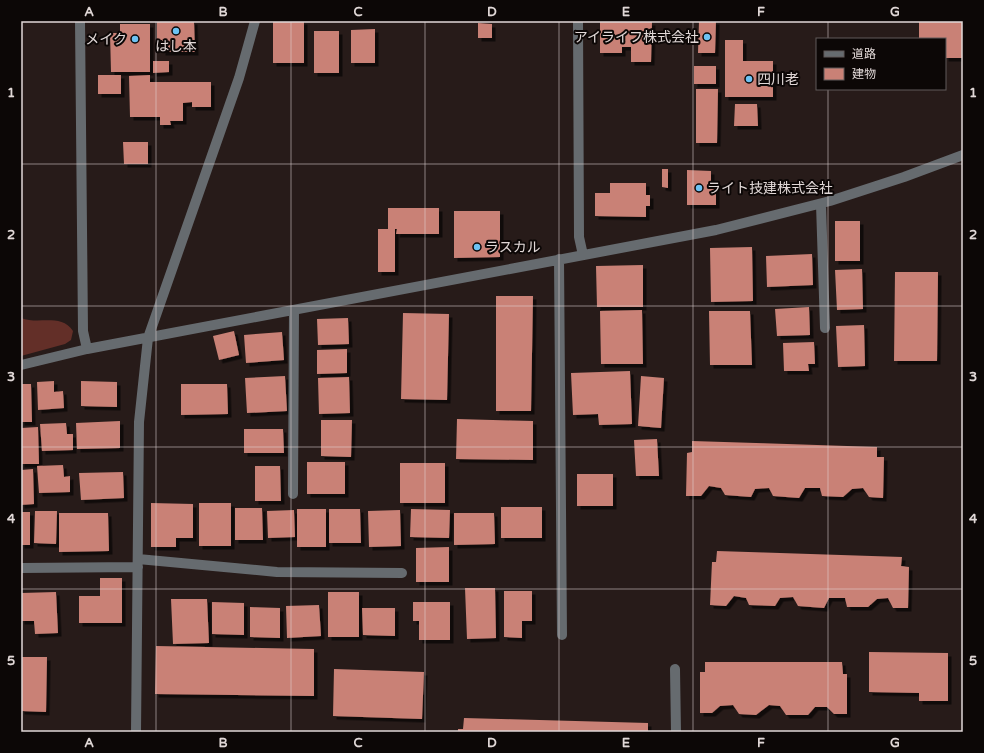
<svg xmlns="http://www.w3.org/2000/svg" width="984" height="753" viewBox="0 0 984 753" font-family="'Varela Round','Noto Sans JP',sans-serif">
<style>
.green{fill:#632f28}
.building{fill:#c98176;filter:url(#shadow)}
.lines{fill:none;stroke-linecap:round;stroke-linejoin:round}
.minor{stroke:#666b6f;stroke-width:10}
.grid{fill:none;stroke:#e1d8d7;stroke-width:1;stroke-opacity:0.55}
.poi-dot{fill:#6dc2f3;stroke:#0c0706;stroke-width:1.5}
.labels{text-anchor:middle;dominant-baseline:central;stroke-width:4;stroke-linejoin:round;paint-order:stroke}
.poi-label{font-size:14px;fill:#e1d8d7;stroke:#0c0706;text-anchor:start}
.neatline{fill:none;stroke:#e1d8d7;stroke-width:1.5}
.grid-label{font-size:13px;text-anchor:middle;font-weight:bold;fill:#e1d8d7}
</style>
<defs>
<filter id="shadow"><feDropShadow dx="3.5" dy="3.5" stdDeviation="0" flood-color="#0009"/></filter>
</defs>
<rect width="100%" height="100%" fill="#271b19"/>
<!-- green -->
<path class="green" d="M21 318C38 325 61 313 73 331L71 340 65 344 21 356Z"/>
<!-- building -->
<path class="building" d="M157 21H194L195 52H162V40H157Z
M273 21H304V63H273Z
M600 21 652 22 651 62H631V47H622V53H600Z
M699 21H716L715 53H698Z
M919 21 963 22V58H945V39H919Z
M478 23 492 24V38H478Z
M120 24H150V72H111L110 33H120Z
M375 29V63H351V30Z
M314 31H339V73H314Z
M725 40H743V61H773V97H725Z
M153 61H169V72L153 73Z
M694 66H716V84H694Z
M98 75H121V94H98Z
M150 75V82H211V107H192V102L183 103V121H170L171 125H160V117H130L129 76Z
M696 89H718L717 143H696Z
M735 104H757L758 126H734Z
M123 142H148V164H124Z
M662 169H668V188L662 187Z
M687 170 711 171V185H716V205H687Z
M610 183H646V195H650V206H646V217L595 216V193H610Z
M388 208H439V234H396L397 229H388Z
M454 211H500V257L454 258Z
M835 221H860V261H835Z
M378 229H395V272H378Z
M752 247 753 301 711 302 710 248Z
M812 254 813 285 767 287 766 256Z
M643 265V307H597L596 266Z
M862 269 863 309 837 310 835 270Z
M895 272H938L937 361H894Z
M496 296H533L531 411H496Z
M809 307 810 335 777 336 775 309Z
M642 310 643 364H601L600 311Z
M709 311H750L752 365H710Z
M403 313 449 314 447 400 401 399Z
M348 318 349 344 318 345 317 319Z
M864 325 865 366 838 367 836 326Z
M234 331 239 355 219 360 213 336Z
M282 332 284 360 246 363 244 335Z
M814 342 815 364H808L809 371H784L783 343Z
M347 349V373L317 374V350Z
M630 371 632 424 599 425 598 414 573 415 571 373Z
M285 376 287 411 247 413 245 378Z
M641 376 664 378 661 428 638 426Z
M349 377 350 413 319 414 318 378Z
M54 381V392L63 391 64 408 38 410 37 382Z
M81 381 117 382V407L81 406Z
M21 384H31L32 422H21Z
M181 384H227L228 414 181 415Z
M457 419 533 421V460L456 459Z
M321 420H352L351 457 321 456Z
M120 421V448L77 449 76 423Z
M66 423 67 434H73V450L42 451 40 424Z
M38 427 39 464H21V428Z
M244 429H283L284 453H244Z
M657 439 659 476H636L634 440Z
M692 441 877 447V457H884L883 498 869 497 863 488 852 489 843 497 822 496 820 488H805L799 498 773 496 769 488 755 489 751 497 725 495 721 488 709 486 701 496H686L687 453 692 452Z
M307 462H345V494H307Z
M400 463H445V503H400Z
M63 465 64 477 70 476V492L39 493 37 466Z
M255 466H280L281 501H255Z
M33 469 34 504 21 505V470Z
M123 472 124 498 81 500 79 473Z
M577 474H613V506H577Z
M151 503 193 504V538H176V547H151Z
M199 503H231V546H199Z
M501 507H542V538H501Z
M235 508H262L263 540H235Z
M297 509H326V547H297Z
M329 509H360L361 543H329Z
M411 509 450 510 449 538 410 537Z
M294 510 295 537 268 538 267 511Z
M400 510 401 546 369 547 368 511Z
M35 511H57L56 544 34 543Z
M21 512H30V545H21Z
M59 513H108L109 551 59 552Z
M454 513H494L495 544 454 545Z
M449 547V582H416V548Z
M717 551 902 557 901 566 909 567 908 608H893L888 598 877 599 868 607H847L845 598H829L824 608 798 606 793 597 780 598 775 606 749 605 746 598 734 596 726 606 710 605 712 562H716Z
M100 578H122V623H79V596H100Z
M465 588H495L496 638 467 639Z
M504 591H532V621H522V638L504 637Z
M56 592 58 633 35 634 34 621H21V593Z
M328 592H359V637H328Z
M171 599H207L209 643 173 644Z
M212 602 244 603V635L212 634Z
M413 602H450V640H419V621H413Z
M319 605 321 636 287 638 286 606Z
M250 607 280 608V638L250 637Z
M362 608H395V636L363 635Z
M156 646 314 649V696L155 694Z
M869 652 948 653V701H919V693L869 692Z
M21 657H47L46 712 21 711Z
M705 662H842L843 674H847V714H834L827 707H815L808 715H786L780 706 769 705 756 715 739 714 733 705 720 706 712 713H700V672H705Z
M334 669 424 672 422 719 333 716Z
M464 718 648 723V732H458V729H463Z"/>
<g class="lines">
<!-- minor -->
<path class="minor" d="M80 21 83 331 87 349
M578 21 579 237 583 255
M821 204 825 328
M559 259 562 635
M21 365 87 349 716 230 830 201 904 177 963 155
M293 494 294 310
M138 559 277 572 402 573
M21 568 138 567
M675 669 676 732
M136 732 139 422 148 338 239 78 255 21"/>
</g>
<!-- grid -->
<path class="grid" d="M156 21V732M291 21V732M425 21V732M559 21V732M693 21V732M828 21V39M828 89V732M21 164H963M21 306H963M21 447H963M21 589H963"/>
<!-- markers -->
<g class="poi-dot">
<circle cx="176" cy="31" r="4"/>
<circle cx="707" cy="37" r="4"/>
<circle cx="135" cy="39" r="4"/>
<circle cx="749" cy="79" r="4"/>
<circle cx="699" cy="188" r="4"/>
<circle cx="477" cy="247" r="4"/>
</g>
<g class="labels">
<!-- poi labels -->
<g class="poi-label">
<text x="699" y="37" text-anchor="end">アイライフ株式会社</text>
<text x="127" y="39" text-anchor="end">メイク</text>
<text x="176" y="46" text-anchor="middle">はし本</text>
<text x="757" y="79">四川老</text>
<text x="707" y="188">ライト技建株式会社</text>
<text x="485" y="247">ラスカル</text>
</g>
</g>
<!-- border -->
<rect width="984" height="753" fill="none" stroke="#0c0706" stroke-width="44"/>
<!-- legend -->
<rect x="816" y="38" width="130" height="52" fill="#0c0706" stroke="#615b5a"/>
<rect x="824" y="51" width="20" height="6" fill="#666b6f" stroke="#615b5a"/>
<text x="852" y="58" font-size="12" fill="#e1d8d7">道路</text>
<rect x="824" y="68" width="20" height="12" fill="#c98176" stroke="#615b5a"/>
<text x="852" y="78" font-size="12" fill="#e1d8d7">建物</text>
<rect x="22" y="22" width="940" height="709" class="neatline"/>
<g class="grid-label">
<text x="89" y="16">A</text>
<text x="223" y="16">B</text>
<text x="358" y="16">C</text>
<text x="492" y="16">D</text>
<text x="626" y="16">E</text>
<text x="761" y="16">F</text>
<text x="895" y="16">G</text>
<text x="11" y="97">1</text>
<text x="973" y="97">1</text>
<text x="11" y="239">2</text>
<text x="973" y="239">2</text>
<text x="11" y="381">3</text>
<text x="973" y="381">3</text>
<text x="11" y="523">4</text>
<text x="973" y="523">4</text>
<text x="11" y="665">5</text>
<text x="973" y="665">5</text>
<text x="89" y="747">A</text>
<text x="223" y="747">B</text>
<text x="358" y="747">C</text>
<text x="492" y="747">D</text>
<text x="626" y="747">E</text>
<text x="761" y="747">F</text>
<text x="895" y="747">G</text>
</g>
</svg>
